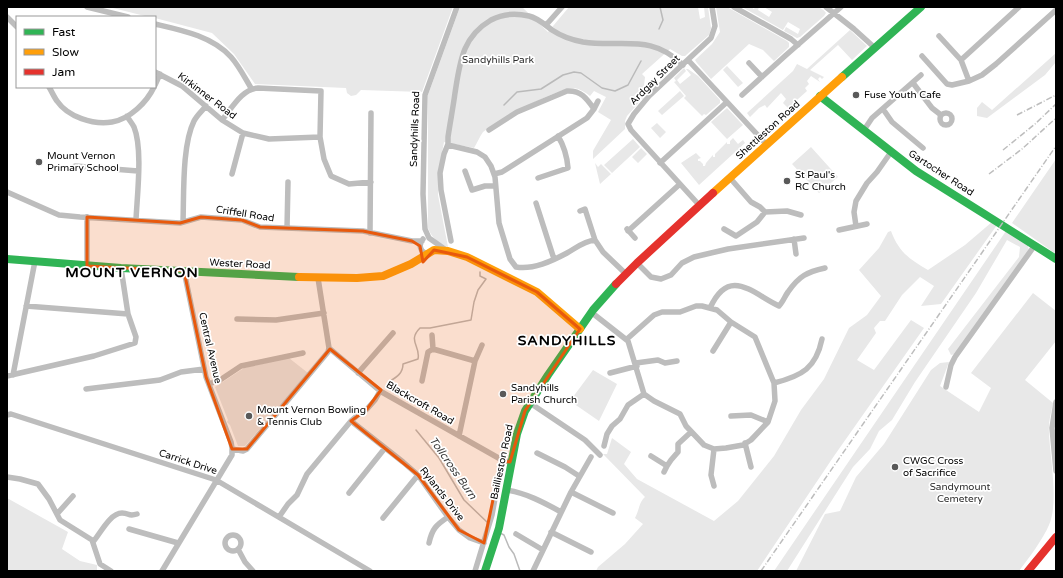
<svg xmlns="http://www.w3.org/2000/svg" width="1063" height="578" viewBox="0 0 1063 578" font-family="'Varela Round',sans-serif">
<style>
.green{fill:#e8e8e8}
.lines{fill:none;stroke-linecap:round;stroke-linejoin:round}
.stream{stroke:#bababa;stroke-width:1.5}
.street{stroke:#bdbdbd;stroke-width:5.5}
.fast{stroke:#30b455;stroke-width:8}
.slow{stroke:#ff9f0a;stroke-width:8}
.jam{stroke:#e5322d;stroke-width:8}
.rail{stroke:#bdbdbd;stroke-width:1.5;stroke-dasharray:6 2 1 2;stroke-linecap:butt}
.marked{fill:#e8590c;fill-opacity:0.2;stroke:#e8590c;stroke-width:3;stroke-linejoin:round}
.poi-dot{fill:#595959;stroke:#fff;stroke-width:1.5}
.labels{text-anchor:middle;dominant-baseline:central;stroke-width:3.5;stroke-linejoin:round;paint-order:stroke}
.park-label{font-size:10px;fill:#2d2d2d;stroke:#fff}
.street-label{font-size:10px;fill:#000;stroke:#fff}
.poi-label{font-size:10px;fill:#000;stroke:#fff;text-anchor:start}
.water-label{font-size:11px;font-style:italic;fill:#3e3e3e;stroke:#fff}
.district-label{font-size:14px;font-weight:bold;letter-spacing:1px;fill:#000;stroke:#fff}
</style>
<rect width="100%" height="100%" fill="#fff"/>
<!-- green -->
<path class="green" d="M109 7H453L422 92 361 90 356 95 351 96 347 93 346 88 255 84 234 54 212 33 155 18V17H149Z
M460 7H522L548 32 569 7H698L700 19 705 17 704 7H708L711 28 710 32 709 35 685 56H682L670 49 642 74 645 77 644 86H650L651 89 627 116 625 121V129L593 159V151L594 149 611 120 598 112 606 97 594 91 590 96C585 92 580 89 574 88 559 87 494 122 483 132 480 136 477 143 474 148L444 142 438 174V195L448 247C439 244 431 237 428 228V95Z
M716 7H727L787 41 789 43V47L774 61 763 50 749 44 711 79 697 63 695 60 712 44 720 32Z
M742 7H751L754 9 755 7H759L758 10 769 17 772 12 764 7H799L801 8 802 7C811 7 821 5 826 13L824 16 800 37 797 38 784 31 786 27 798 34 800 29 788 22 783 30Z
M850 30 867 46 852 60 838 45 810 70 826 78 824 77 822 79 820 77 818 79 820 82 811 76 807 81 809 84 805 88 807 91 788 108 783 103 786 99 781 93 767 108 765 105 759 108 750 117 747 113 793 71 797 64 807 69Z
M1056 53V62L1045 75 987 118 977 116V108L982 102 992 110Z
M727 66 743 83 738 87 723 70Z
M684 68 686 71 677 80 680 84 691 75 686 69H688L698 76 720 100V103L706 115 704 114 702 116 684 98 686 96 674 82 676 81 674 78Z
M680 91 684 96 662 115 658 111Z
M727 108 743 125 727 139 711 122Z
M657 123 666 132 660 138 651 128Z
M733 138 738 144 743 140 745 143 699 185 681 163 696 153 701 158 698 159V161H700L703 164V166H705L706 163 712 156 713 155V157H715V154L727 142V144H730V141Z
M633 139 640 147 612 173 604 165Z
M811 147 838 177 819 193 792 164Z
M641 148 647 154 638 163 632 157Z
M1056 159V254L1012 223Z
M595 163 598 167 601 164 611 174 600 184Z
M992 222 997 225 941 304 921 306 934 286 920 277 902 295 885 321H880L874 328 876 333 857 360 874 370 911 320 924 328 834 456 757 571H596L598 567 625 544 643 524 635 518C639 511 639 502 645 497L603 454H607L612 438 631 452 624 464 637 479 714 521 738 501 774 456 801 410 824 379 849 328 867 315 881 296 859 270 879 248 888 232 891 231C899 252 909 259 928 270L965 245Z
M1006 231 1027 243 1029 250 955 354 951 355 948 349 1019 257 1020 247 1007 240 976 293 915 382 892 420 879 431 870 449 853 467 787 571H774Z
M1033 293 1056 311V341L1025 380 1053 403C1051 413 1048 423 1049 433 1050 458 1059 502 1049 525 1043 539 1029 558 1019 571H796L825 514 840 511 856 477 884 444 931 370 940 363 949 362 940 386 979 412 991 388 971 373Z
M289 358 308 373 245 446H238L230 425 227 422 228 420 215 387 244 368Z
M593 370 617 384 599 421 570 401Z
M7 498 68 532 62 549 80 561 97 565V571H7Z"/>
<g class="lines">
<!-- stream -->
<path class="stream" d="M659 29 663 20 660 7
M504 105 517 92 541 89 563 75 574 72 581 73 602 88 615 91 628 85 641 61
M389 388 390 381C397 377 403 373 403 364L418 359C421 346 407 341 420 328H430L471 320 474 302 478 290 486 279 480 276V272
M416 430 439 458 464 500 488 523
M500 533 504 535 509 547 514 554 520 571"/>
<!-- street -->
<path class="street" d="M87 7 128 17
M734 7 791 39 798 45
M826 7 854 29 875 48
M7 17 17 27
M155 24C181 30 212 36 231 57 239 66 245 78 251 88
M546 25 562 7
M939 36 961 60 969 81 982 75 996 64 1056 10
M922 56 947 84 952 85 969 81
M688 60 766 144
M961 60 1019 7
M749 63 762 77
M155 72 182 86 222 120 243 133 269 139 320 137
M913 83 932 108 941 115
M155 85 160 74
M49 87C52 92 54 97 57 101 68 117 93 125 112 122 130 119 147 102 154 87
M742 95 785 56 841 7
M883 109 892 122 923 148
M940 119a6 6 0 1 1 12 0a6 6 0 1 1-12 0Z
M127 116C129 120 132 123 134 127 143 149 137 196 136 220
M222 120C232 108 242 89 258 88L321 91 320 137 324 159 331 176 349 184 371 182
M489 130 517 112 567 91C581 90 587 99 594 109
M864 130 872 118 921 75
M448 145 477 152 485 157 491 166 495 177 499 223 510 259 516 267C533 270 552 261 567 253 576 248 584 241 595 240
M660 163 727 102
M75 166 138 171
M465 171 472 190 485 186H495
M232 174 243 133
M494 174 502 172 587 118 594 109 598 101
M538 178 568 168C567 156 564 146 558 136
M730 178 751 202 760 207 765 212 787 211 801 215
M7 192 59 215 80 217 180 223 201 217 242 220 260 227 363 231 412 241H422
M536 203 554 259
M700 206 631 130 628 124 634 114 649 96 711 38 715 26 712 7
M580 211 585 209 595 240 603 252 626 274
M183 222C184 194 182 145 194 121 197 115 202 111 206 106
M856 226 854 212 856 201 867 183 877 172 891 152
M287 228 288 182
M627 229 635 238
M724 229 736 236 757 222 765 212
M839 230 867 224
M628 231 680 184
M370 233 371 113
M423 239C418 245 420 252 428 254
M794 239 796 254
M451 241 441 190 440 173 444 154 448 144V137C450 123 453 108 455 93 460 62 462 37 491 20 502 14 516 13 529 16 538 18 545 25 552 30 561 36 572 40 583 42 622 48 651 33 683 65
M446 250 429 238 425 229 423 194 425 95 457 7
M637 263 651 277 661 279 671 275 682 263 694 257 728 249 804 238
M87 266V217
M26 306 128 314
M710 308C729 266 752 293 779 306 783 302 785 296 788 292 799 276 807 272 825 268
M591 312 628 341 644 394 654 401 680 414 686 426 704 445 714 449 726 448 743 445 751 440 768 422 775 401 774 383 755 337 731 322 717 310 702 306H696L680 312H662L654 315 627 339
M237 319 276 320 324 313
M432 335 433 349
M329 348 380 391 502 460 510 462
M713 351 731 322
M636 363 658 360 665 363 677 361
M358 373 393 333
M610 373 637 366
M13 375 35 261
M7 376 94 356 135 343 136 337 128 314 121 268
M422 381 428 352 433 349 475 361
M774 383C802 376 816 368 822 339
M209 384 220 380 241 366 303 353
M946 387 951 365 955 357 1035 245
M86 389 160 380 181 372 204 369
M1056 402 1052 428 1056 471
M530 403 585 440 600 455
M7 415 11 414 216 480 370 571
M731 416 751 415 768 422
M351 421 403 462 418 475 448 517 459 530 470 538 484 543
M459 436 475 361 482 345
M745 443 751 467
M604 446 607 434 612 426 620 419 628 405 644 394
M232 449 243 451 247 449 328 352 329 348 318 278
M714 449 711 475 714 486
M537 453 565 467 579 476
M651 456 667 466 671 460 678 452V444L691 432
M664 472 667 466
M7 477 20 479 38 484 49 499 60 520 92 540 100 564 111 571
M506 490C526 493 543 502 561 512
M571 492 613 513
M349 493 385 448
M57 514 73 496
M279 517 288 504 297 495 307 474 351 421 360 413 367 409 375 400 380 391
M383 518 418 475
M129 529 178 543
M551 532 591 552
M516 534 543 550
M225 543a8 8 0 1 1 16 0a8 8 0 1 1-16 0Z
M93 542C100 534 110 513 122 513 130 513 128 517 137 514
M429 543C432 529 436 525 448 517
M238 549 245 562 253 571
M162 571 232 455V448L231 442 206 377 184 271
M475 571 492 515 502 460
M533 571 571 492 591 457"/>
<!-- fast -->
<path class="fast" d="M842 77 921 7
M820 96 916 171 1056 259
M7 259 121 268 299 277
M485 571 499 528 517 434 525 411 548 375 593 310 616 284"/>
<!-- slow -->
<path class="slow" d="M713 193 842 77
M299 277 357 278 383 276 411 264 434 250 448 251 467 257 537 292 580 329"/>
<!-- jam -->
<path class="jam" d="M616 284 637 263 713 193
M1028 571 1056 537"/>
<!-- rail -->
<path class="rail" d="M1017 115 1056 95
M1003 150 1035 124 1056 104
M989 174 1022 149 1056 118
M761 571 1056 146"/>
</g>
<!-- marked area -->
<path class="marked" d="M87 217 180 223 201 217 242 220 260 227 363 231 412 241 420 246 423 262 434 250 467 257 537 292 580 329 525 411 510 462 501 461 484 543 459 530 418 475 351 421 367 409 381 390 330 349 247 449H232L206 377 184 271 87 266Z"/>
<!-- markers -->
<g class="poi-dot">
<circle cx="856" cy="95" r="4"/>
<circle cx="39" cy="162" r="4"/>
<circle cx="787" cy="181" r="4"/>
<circle cx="503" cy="394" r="4"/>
<circle cx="249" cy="416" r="4"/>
<circle cx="895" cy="467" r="4"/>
</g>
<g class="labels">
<!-- park labels -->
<g class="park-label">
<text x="498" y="60">Sandyhills Park</text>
<text x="960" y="487">Sandymount<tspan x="960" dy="12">Cemetery</tspan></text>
</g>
<!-- street labels -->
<g class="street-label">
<text transform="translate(655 80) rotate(-45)">Ardgay Street</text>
<text transform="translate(207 96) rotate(37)">Kirkinner Road</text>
<text transform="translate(415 129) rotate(-88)">Sandyhills Road</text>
<text transform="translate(768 130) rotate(-42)">Shettleston Road</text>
<text transform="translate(941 173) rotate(33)">Gartocher Road</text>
<text transform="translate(245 214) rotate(9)">Criffell Road</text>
<text transform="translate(240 264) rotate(3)">Wester Road</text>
<text transform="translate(210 348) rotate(77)">Central Avenue</text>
<text transform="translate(420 403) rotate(30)">Blackcroft Road</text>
<text transform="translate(188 462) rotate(18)">Carrick Drive</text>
<text transform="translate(502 462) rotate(-78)">Baillieston Road</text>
<text transform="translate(442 494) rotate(52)">Rylands Drive</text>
</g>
<!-- poi labels -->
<g class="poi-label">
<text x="864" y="95">Fuse Youth Cafe</text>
<text x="47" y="156">Mount Vernon<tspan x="47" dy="12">Primary School</tspan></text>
<text x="795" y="175">St Paul's<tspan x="795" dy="12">RC Church</tspan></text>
<text x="511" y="388">Sandyhills<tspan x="511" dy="12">Parish Church</tspan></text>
<text x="257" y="410">Mount Vernon Bowling<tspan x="257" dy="12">&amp; Tennis Club</tspan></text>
<text x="903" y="461">CWGC Cross<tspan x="903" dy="12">of Sacrifice</tspan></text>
</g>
<!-- water labels -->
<g class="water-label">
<text transform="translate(453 468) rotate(55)">Tollcross Burn</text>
</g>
<!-- district labels -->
<g class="district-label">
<text x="132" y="272">MOUNT VERNON</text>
<text x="567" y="340">SANDYHILLS</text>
</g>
</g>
<!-- border -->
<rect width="1063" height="578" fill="none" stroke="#000000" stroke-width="16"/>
<!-- legend -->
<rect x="16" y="16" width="140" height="72" fill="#ffffff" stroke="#999999"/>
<rect x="24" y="29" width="20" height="6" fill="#30b455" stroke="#999999"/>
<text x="52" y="36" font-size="12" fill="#000000">Fast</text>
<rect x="24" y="49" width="20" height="6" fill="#ff9f0a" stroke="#999999"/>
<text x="52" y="56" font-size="12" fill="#000000">Slow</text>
<rect x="24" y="69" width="20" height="6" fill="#e5322d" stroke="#999999"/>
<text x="52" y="76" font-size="12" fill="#000000">Jam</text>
</svg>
